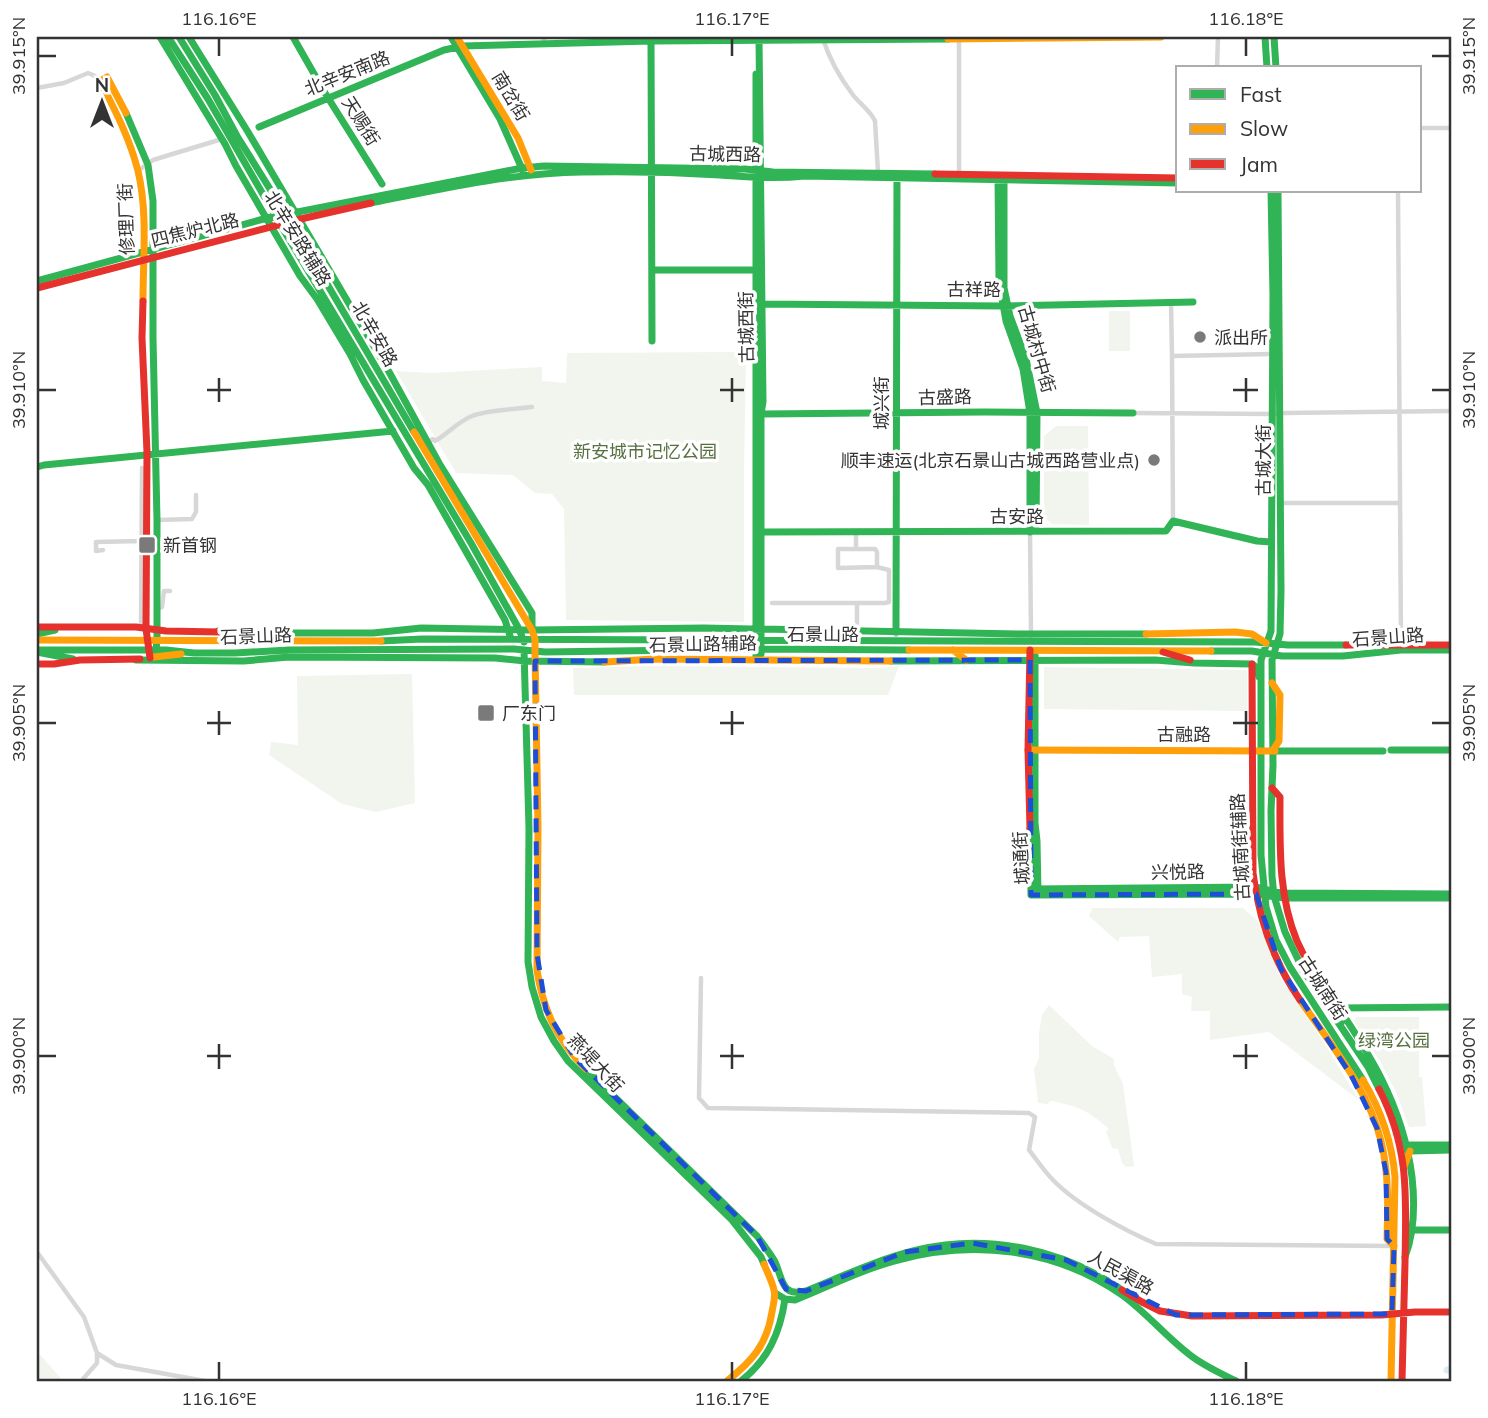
<svg xmlns="http://www.w3.org/2000/svg" width="1488" height="1418" viewBox="0 0 1488 1418" font-family="Mulish,'Noto Sans SC',sans-serif">
<style>
.green{fill:#f1f5ed}
.lines{fill:none;stroke-linecap:round;stroke-linejoin:round}
.river{stroke:#ddebf3;stroke-width:7}
.street{stroke:#d7d7d7;stroke-width:4.5}
.fast{stroke:#30b455;stroke-width:7}
.slow{stroke:#ff9f0a;stroke-width:7}
.jam{stroke:#e5322d;stroke-width:7}
.marked{fill:none;stroke:#1d4ed8;stroke-width:5;stroke-dasharray:14 9;stroke-linejoin:round}
.ticks{fill:none;stroke:#333;stroke-width:2.5}
.poi-dot{fill:#7a7a7a;stroke:#fff;stroke-width:2.5}
.labels{text-anchor:middle;dominant-baseline:central;stroke-width:7;stroke-linejoin:round;paint-order:stroke}
.street-label{font-size:18px;fill:#333;stroke:#fff}
.poi-label{font-size:18px;fill:#333;stroke:#fff;text-anchor:start}
.park-label{font-size:18px;fill:#56703f;stroke:#fff}
.neatline{fill:none;stroke:#333;stroke-width:2.5}
.ticks-label{font-size:18px;text-anchor:middle;fill:#333}
</style>
<rect width="100%" height="100%" fill="#fff"/>
<!-- green -->
<path class="green" d="M1109 311H1130V351H1109Z
M746 352 744 474V622L566 620 564 509 552 494 535 493 513 475 456 473 396 371 431 373 542 367V381L566 383 567 353Z
M1056 426H1088L1089 525 1052 524 1044 517V436Z
M653 666 878 668 899 666 888 695H574L573 668Z
M1044 667 1247 670V711L1044 709Z
M412 674 415 803 376 812 342 804 269 755 271 742 298 745 297 676Z
M1092 908H1243L1258 921 1280 977 1321 1038 1359 1100 1269 1032 1210 1040V1011H1191L1192 997 1182 994V974L1152 977 1149 936 1120 937 1118 942 1089 916Z
M1049 1005 1092 1046 1114 1059V1065L1123 1084 1134 1166 1126 1167 1122 1163 1118 1149 1112 1148 1106 1131 1109 1129C1087 1110 1080 1107 1052 1101L1049 1102 1048 1104 1038 1103 1034 1069 1039 1058V1033L1042 1015Z
M1356 1017H1419V1077H1422L1426 1126 1409 1127 1396 1092 1381 1063 1354 1021Z
M37 1351 63 1381H37Z"/>
<g class="lines">
<!-- river -->
<path class="river" d="M1447 1370H1451"/>
<!-- street -->
<path class="street" d="M544 37V44
M823 39C829 58 841 79 853 95 860 104 870 110 875 121L878 172
M959 39V174
M1217 68 1218 37
M37 88 64 83 88 73 93 75 100 81
M1420 128H1451
M139 170 153 160 166 156 222 139
M1398 191 1401 645
M1171 303 1172 356 1272 354
M1172 356 1173 521
M1133 413 1272 414 1284 413 1451 411
M428 442 433 439 435 441C448 434 457 422 472 416 486 410 516 409 532 407
M1279 503H1399
M157 520 192 519 196 512V495
M1030 532 1031 636
M856 533V549
M838 549H875L877 552V567L838 568Z
M103 550 96 551V542L142 541
M772 603H885L889 602V570L877 567
M156 609 162 607 164 591H170
M141 628 142 468
M857 632V603
M701 978 699 1098 708 1108 1029 1113 1035 1117 1029 1150C1037 1160 1044 1171 1053 1180 1077 1205 1124 1230 1156 1244L1393 1246
M37 1252 84 1317 97 1353 116 1365 205 1381
M83 1379 97 1363V1354"/>
<!-- fast -->
<path class="fast" d="M160 37 225 144 236 166 300 276 317 299 350 354 363 380 414 468 428 485 505 620 511 639
M168 37 208 99 280 224 471 543 519 629 524 642
M179 37 215 95 237 136 290 221 414 432
M189 37 248 132 388 370 439 463 532 613V629
M293 37 325 93 382 184
M451 37 500 119 523 171
M1265 37 1267 68
M1274 37 1276 68
M651 38 652 341
M759 38 763 402 761 414V654
M756 74V659
M126 113 148 165 153 201V338L157 520V641L155 657
M259 127 444 50 463 46 651 41 948 39
M998 177 999 282 1006 321 1023 369 1030 413V532
M1004 178V288L1010 316 1026 359 1037 413 1036 531
M1271 191 1273 295 1271 631 1261 660V855L1266 907 1276 940 1290 967 1363 1080
M1278 191 1281 591 1280 634 1272 660 1273 765 1271 811 1272 876 1274 896 1285 932 1303 970 1368 1067 1379 1089
M371 203C440 189 511 173 582 172 628 171 674 172 720 175 749 177 776 179 805 176L1178 183
M653 270H755
M37 281 267 218 522 168 544 166 745 169 773 172 935 174
M757 304 1002 306 1193 302
M758 414 984 412 1133 413
M37 467 44 465 393 431
M758 532 1166 531 1173 521 1257 541 1271 542
M218 631 240 630 265 633H373L421 628 532 630 704 628 1021 634H1146
M896 633 897 175
M37 634 55 630
M381 641 422 639C700 639 977 642 1255 642L1288 645H1346
M37 650H166L194 653H235L289 650 514 649 545 652 756 649 909 650
M524 650 529 828 528 962 532 987 541 1017 554 1041 568 1061 732 1220 761 1257 764 1264
M1211 651H1252L1282 656H1343L1401 650H1451
M37 652 73 659
M1035 655V823L1037 841 1038 893
M136 660 244 661 289 657 495 658 525 661 605 662
M891 661 1155 660 1194 663 1252 664 1256 667 1259 677
M1391 750H1451
M1275 751H1383
M1030 829 1031 895 1256 894 1284 898H1451
M1031 889 1255 887 1283 893 1451 894
M1328 992C1368 1051 1403 1104 1412 1177 1415 1204 1415 1231 1405 1257
M1324 1002 1338 1008 1341 1023
M1338 1008 1451 1007
M586 1069 757 1236C763 1244 769 1252 774 1260 783 1277 780 1298 806 1291 843 1276 879 1259 917 1250 988 1233 1062 1249 1122 1290
M1408 1145H1451
M1410 1151 1451 1150
M1413 1230H1451
M775 1293 785 1299 795 1300C828 1287 860 1270 894 1261 972 1239 1055 1248 1122 1295 1147 1313 1166 1337 1190 1355 1204 1366 1220 1373 1236 1381
M741 1381C768 1360 780 1333 785 1299"/>
<!-- slow -->
<path class="slow" d="M457 37 518 138 531 170
M948 39 1161 37
M126 113 107 77 100 81C115 110 130 139 138 171 148 213 143 258 143 301
M414 432 532 630 535 639V651
M1146 634 1235 632 1252 634 1266 643
M37 640 381 641
M909 650 1211 651
M953 650 966 660
M535 651 538 828 537 970C543 1010 557 1040 586 1069
M154 657 181 654
M605 662 654 659 891 661
M1272 683 1280 695 1279 741 1273 750
M1028 750 1275 751
M1300 1000C1330 1044 1368 1088 1381 1141 1389 1173 1388 1206 1387 1239L1394 1246
M1363 1080C1381 1110 1392 1142 1395 1177L1391 1381
M1404 1167 1410 1151
M727 1381C752 1361 767 1345 772 1312 773 1305 776 1297 774 1290 772 1281 767 1272 764 1264"/>
<!-- jam -->
<path class="jam" d="M935 174 1178 178
M37 288 305 218 371 203
M143 301 142 338 147 452 146 629 150 658
M37 627H136L166 631 220 632
M1346 645H1451
M1163 652 1190 660
M37 664H54L80 660 140 659
M1252 664 1253 873C1259 920 1273 961 1300 1000
M1272 788 1280 797C1280 845 1278 896 1297 941 1305 959 1316 976 1328 992
M1030 829 1028 750 1030 650
M1379 1089C1410 1149 1406 1198 1405 1263 1404 1302 1403 1342 1402 1381
M1122 1290 1142 1302 1160 1311 1192 1316 1382 1315 1415 1312H1451"/>
</g>
<!-- marked area -->
<path class="marked" d="M1030 660 1031 895 1256 894 1281 969 1351 1075 1377 1128 1386 1172 1387 1239 1394 1246 1392 1314 1176 1315 1066 1260 972 1243 905 1252 806 1291 786 1289 757 1236 575 1058 546 1010 537 954 535 661Z"/>
<!-- ticks -->
<path class="ticks" d="M219 38V56M732 38V56M1246 38V56M38 56H56M1432 56H1450M219 378V402M732 378V402M1246 378V402M38 390H56M207 390H231M720 390H744M1233 390H1258M1432 390H1450M219 711V735M732 711V735M1246 711V735M38 723H56M207 723H231M720 723H744M1233 723H1258M1432 723H1450M219 1044V1069M732 1044V1069M1246 1044V1069M38 1056H56M207 1056H231M720 1056H744M1233 1056H1258M1432 1056H1450M219 1362V1380M732 1362V1380M1246 1362V1380"/>
<!-- markers -->
<g class="poi-dot">
<circle cx="1200" cy="337" r="7"/>
<circle cx="1154" cy="460" r="7"/>
<rect x="138" y="536" width="18" height="18" rx="3.5"/>
<rect x="477" y="704" width="18" height="18" rx="3.5"/>
</g>
<g class="labels">
<!-- street labels -->
<g class="street-label">
<text transform="translate(347 73) rotate(-22)">北辛安南路</text>
<text transform="translate(511 96) rotate(59)">南岔街</text>
<text transform="translate(361 121) rotate(58)">天赐街</text>
<text transform="translate(725 154) rotate(1)">古城西路</text>
<text transform="translate(126 219) rotate(-92)">修理厂街</text>
<text transform="translate(195 230) rotate(-14)">四焦炉北路</text>
<text transform="translate(298 238) rotate(58)">北辛安路辅路</text>
<text x="974" y="289">古祥路</text>
<text transform="translate(746 327) rotate(-91)">古城西街</text>
<text transform="translate(375 334) rotate(60)">北辛安路</text>
<text transform="translate(1037 349) rotate(74)">古城村中街</text>
<text transform="translate(945 397) rotate(-1)">古盛路</text>
<text transform="translate(881 403) rotate(-90)">城兴街</text>
<text transform="translate(1263 460) rotate(-90)">古城大街</text>
<text x="1017" y="516">古安路</text>
<text x="823" y="634">石景山路</text>
<text transform="translate(256 636) rotate(-2)">石景山路</text>
<text transform="translate(1388 637) rotate(-4)">石景山路</text>
<text transform="translate(703 644) rotate(-1)">石景山路辅路</text>
<text x="1184" y="734">古融路</text>
<text transform="translate(1240 847) rotate(-93)">古城南街辅路</text>
<text transform="translate(1021 858) rotate(-93)">城通街</text>
<text transform="translate(1178 872) rotate(-1)">兴悦路</text>
<text transform="translate(1323 988) rotate(57)">古城南街</text>
<text transform="translate(596 1063) rotate(47)">燕堤大街</text>
<text transform="translate(1121 1272) rotate(29)">人民渠路</text>
</g>
<!-- poi labels -->
<g class="poi-label">
<text x="1214" y="337">派出所</text>
<text x="1140" y="460" text-anchor="end">顺丰速运(北京石景山古城西路营业点)</text>
<text x="163" y="545">新首钢</text>
<text x="502" y="713">厂东门</text>
</g>
<!-- park labels -->
<g class="park-label">
<text x="645" y="451">新安城市记忆公园</text>
<text x="1394" y="1040">绿湾公园</text>
</g>
</g>
<!-- border -->
<rect width="1488" height="1418" fill="none" stroke="#ffffff" stroke-width="77"/>
<!-- legend -->
<rect x="1176" y="66" width="245" height="126" fill="#ffffff" stroke="#adadad" stroke-width="2"/>
<rect x="1190" y="89" width="35" height="10" fill="#30b455" stroke="#adadad" stroke-width="2"/>
<text x="1240" y="102" font-size="21" fill="#333333">Fast</text>
<rect x="1190" y="124" width="35" height="10" fill="#ff9f0a" stroke="#adadad" stroke-width="2"/>
<text x="1240" y="136" font-size="21" fill="#333333">Slow</text>
<rect x="1190" y="159" width="35" height="10" fill="#e5322d" stroke="#adadad" stroke-width="2"/>
<text x="1240" y="172" font-size="21" fill="#333333">Jam</text>
<!-- north arrow -->
<g transform="translate(102 102)" stroke="#ffffff" stroke-width="5" paint-order="stroke">
<path d="M0-5L12 26L0 18L-12 26Z" fill="#333333"/>
<text y="-10" font-size="19" font-weight="bold" text-anchor="middle" fill="#333333">N</text>
</g>
<rect x="38" y="38" width="1412" height="1342" class="neatline"/>
<g class="ticks-label">
<text x="219" y="25">116.16°E</text>
<text x="732" y="25">116.17°E</text>
<text x="1246" y="25">116.18°E</text>
<text transform="translate(19 56) rotate(-90)" y="6">39.915°N</text>
<text transform="translate(1469 56) rotate(-90)" y="6">39.915°N</text>
<text transform="translate(19 390) rotate(-90)" y="6">39.910°N</text>
<text transform="translate(1469 390) rotate(-90)" y="6">39.910°N</text>
<text transform="translate(19 723) rotate(-90)" y="6">39.905°N</text>
<text transform="translate(1469 723) rotate(-90)" y="6">39.905°N</text>
<text transform="translate(19 1056) rotate(-90)" y="6">39.900°N</text>
<text transform="translate(1469 1056) rotate(-90)" y="6">39.900°N</text>
<text x="219" y="1405">116.16°E</text>
<text x="732" y="1405">116.17°E</text>
<text x="1246" y="1405">116.18°E</text>
</g>
</svg>
